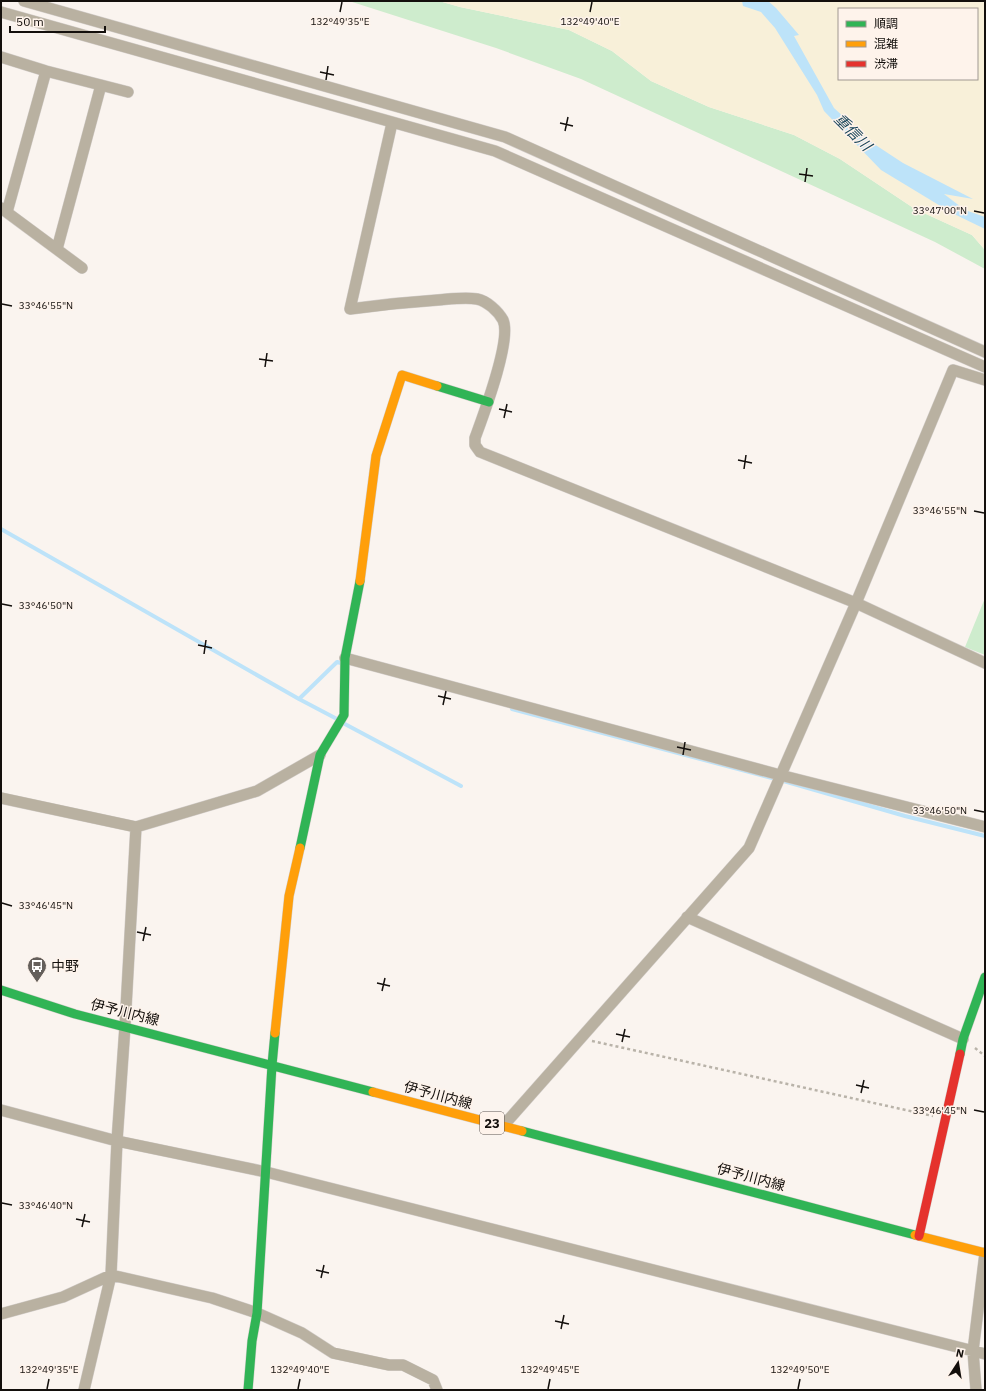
<svg xmlns="http://www.w3.org/2000/svg" width="986" height="1391" viewBox="0 0 986 1391" font-family="'IBM Plex Sans','Noto Sans JP',sans-serif">
<style>
.green{fill:#ceeccd}
.sand{fill:#f8f0d9;fill-rule:evenodd}
.water{fill:#bde3f9}
.lines{fill:none;stroke-linecap:round;stroke-linejoin:round}
.stream{stroke:#bde3f9;stroke-width:4}
.street-casing{stroke:#d4cfcc;stroke-width:12}
.fast-casing{stroke:#d4cfcc;stroke-width:10}
.slow-casing{stroke:#d4cfcc;stroke-width:10}
.jam-casing{stroke:#d4cfcc;stroke-width:10}
.path{stroke:#b9b3a9;stroke-width:2.5;stroke-dasharray:3 3;stroke-linecap:butt}
.street{stroke:#b9b1a1;stroke-width:11}
.fast{stroke:#30b455;stroke-width:9}
.slow{stroke:#ff9f0a;stroke-width:9}
.jam{stroke:#e5322d;stroke-width:9}
.ticks{fill:none;stroke:#130f0c;stroke-width:1.5}
.labels{text-anchor:middle;dominant-baseline:central;stroke-width:3;stroke-linejoin:round;paint-order:stroke}
.shield{fill:#fef3eb;stroke:#5a534f;stroke-width:1}
.shield-label{font-size:13px;font-weight:bold;fill:#130f0c}
.poi-label{font-size:14px;fill:#130f0c;stroke:#fef3eb;text-anchor:start}
.street-label{font-size:14px;fill:#130f0c;stroke:#fef3eb}
.water-label{font-size:15px;font-style:italic;fill:#113f55;stroke:#fef3eb}
.ticks-label{font-size:10px;text-anchor:middle;fill:#130f0c;stroke:#fef3eb;stroke-width:3;stroke-linejoin:round;paint-order:stroke}
</style>
<rect width="100%" height="100%" fill="#faf4ef"/>
<!-- green -->
<path class="green" d="M349 1H439L460 7 569 30 612 51 651 81 709 107 794 135 840 159 915 209 972 235 985 250V269L935 242 581 79 496 48Z
M985 598V655L965 647Z"/>
<!-- sand -->
<path class="sand" d="M439 1H985V250L972 235 915 209 840 159 794 135 709 107 651 81 612 51 569 30 460 7ZM839 9H977V79H839Z"/>
<!-- water -->
<path class="water" d="M742 1H768L776 8 799 35 794 36 834 108 871 142 903 163 973 199 944 194 965 210 985 217V229L952 213 881 170 824 111 817 95 775 28 761 12 743 6Z"/>
<g class="lines">
<!-- stream -->
<path class="stream" d="M1 529 299 699 337 662 341 663
M299 699 337 719
M512 709 787 782 905 816 985 836
M343 723 461 786"/>
<!-- street casing -->
<g class="street-casing">
<path id="street" d="M24 1 505 137 985 352
M1 12 495 151 985 367
M1 57 46 71 128 92
M392 123 350 309C379 305 408 302 438 300 451 299 465 297 477 299 487 301 498 311 503 320 512 340 483 416 475 438V445L480 452 856 603 985 663
M1 208 82 268
M7 212 46 71
M57 249 101 85
M345 658 780 775 985 827
M1 798 136 827 257 791 320 755
M687 917 963 1039
M1 1110 117 1141 266 1172 985 1354
M503 1126 749 848 856 603 953 370 985 380
M1 1314 63 1297 111 1275 212 1298 257 1313 302 1333 333 1353 389 1365H403L433 1380 437 1390
M84 1390 111 1275 117 1141 125 1026 136 827
M976 1390 973 1351 985 1253"/>
</g>
<!-- fast casing -->
<g class="fast-casing">
<path id="fast" d="M437 386 489 402
M300 848 320 755 344 715 345 658 360 581
M1 990 75 1014 373 1092
M960 1054 963 1039 985 977
M522 1131 915 1235
M248 1390 252 1341 257 1313 272 1065 275 1033"/>
</g>
<!-- slow casing -->
<g class="slow-casing">
<path id="slow" d="M360 581 376 456 402 375 437 386
M275 1033 289 896 300 848
M373 1092 522 1131
M915 1235 985 1253"/>
</g>
<!-- jam casing -->
<g class="jam-casing">
<path id="jam" d="M919 1236 960 1054"/>
</g>
<!-- path -->
<path class="path" d="M592 1041 933 1116
M975 1048 985 1056"/>
<!-- street -->
<use href="#street" class="street"/>
<!-- fast -->
<use href="#fast" class="fast"/>
<!-- slow -->
<use href="#slow" class="slow"/>
<!-- jam -->
<use href="#jam" class="jam"/>
</g>
<!-- ticks -->
<path class="ticks" d="M340 12 342 2M590 12 592 2M320 72 334 75M326 80 328 66M560 123 573 126M565 131 568 117M799 174 813 176M805 182 807 168M974 211 984 213M2 304 12 306M259 359 273 361M265 367 267 353M499 409 512 412M504 418 507 404M738 460 752 463M744 469 746 455M974 511 984 513M2 604 12 606M198 645 212 648M204 654 206 640M438 696 451 699M443 705 446 691M677 747 691 750M683 755 685 742M974 810 984 812M2 903 12 906M137 932 151 935M143 941 146 927M377 983 390 986M382 991 385 978M616 1034 630 1037M622 1042 625 1029M856 1085 869 1088M861 1093 864 1080M974 1110 984 1112M2 1203 12 1205M76 1219 90 1222M82 1227 85 1214M316 1270 329 1273M321 1278 324 1265M555 1321 569 1324M561 1329 564 1315M47 1389 49 1379M298 1389 300 1379M548 1389 550 1379M798 1389 800 1379"/>
<!-- icons -->
<defs>
<g id="bus-pin" transform="scale(1)"><path d="M0 17L-7.5 6A9.5 9.5 0 1 1 7.5 6Z" fill="#645f5b" stroke="#fef3eb"/><path d="M-5-6H5V4H4V6H2V4H-2V6H-4V4H-5ZM-3.5-4V0h7V-4ZM-3.5 1.2v1.5H-2V1.2ZM2 1.2v1.5H3.5V1.2Z" fill="#fff"/></g>
</defs>
<g fill-rule="evenodd">
<use href="#bus-pin" x="37" y="966"/>
</g>
<g class="labels">
<!-- shield labels -->
<rect class="shield" x="480" y="1112" width="24" height="22" rx="3"/>
<g class="shield-label">
<text x="492" y="1123">23</text>
</g>
<!-- poi labels -->
<g class="poi-label">
<text x="51" y="966">中野</text>
</g>
<!-- street labels -->
<g class="street-label">
<text transform="translate(125 1012) rotate(14)">伊予川内線</text>
<text transform="translate(438 1095) rotate(15)">伊予川内線</text>
<text transform="translate(751 1177) rotate(15)">伊予川内線</text>
</g>
<!-- water labels -->
<g class="water-label">
<text transform="translate(853 132) rotate(45)">重信川</text>
</g>
</g>
<g class="ticks-label">
<text x="340" y="25">132°49'35"E</text>
<text x="590" y="25">132°49'40"E</text>
<text x="940" y="214">33°47'00"N</text>
<text x="46" y="309">33°46'55"N</text>
<text x="940" y="514">33°46'55"N</text>
<text x="46" y="609">33°46'50"N</text>
<text x="940" y="814">33°46'50"N</text>
<text x="46" y="909">33°46'45"N</text>
<text x="940" y="1114">33°46'45"N</text>
<text x="46" y="1209">33°46'40"N</text>
<text x="49" y="1373">132°49'35"E</text>
<text x="300" y="1373">132°49'40"E</text>
<text x="550" y="1373">132°49'45"E</text>
<text x="800" y="1373">132°49'50"E</text>
</g>
<!-- border -->
<rect width="986" height="1391" fill="none" stroke="#130f0c" stroke-width="4"/>
<!-- legend -->
<rect x="838" y="8" width="140" height="72" fill="#fef3eb" stroke="#a09892"/>
<rect x="846" y="21" width="20" height="6" fill="#30b455" stroke="#a09892"/>
<text x="874" y="28" font-size="12" fill="#130f0c">順調</text>
<rect x="846" y="41" width="20" height="6" fill="#ff9f0a" stroke="#a09892"/>
<text x="874" y="48" font-size="12" fill="#130f0c">混雑</text>
<rect x="846" y="61" width="20" height="6" fill="#e5322d" stroke="#a09892"/>
<text x="874" y="68" font-size="12" fill="#130f0c">渋滞</text>
<!-- north arrow -->
<g transform="translate(958 1363) rotate(12)" stroke="#fef3eb" stroke-width="3" paint-order="stroke">
<path d="M0-3L7 15L0 10L-7 15Z" fill="#130f0c"/>
<text y="-6" font-size="11" font-weight="bold" text-anchor="middle" fill="#130f0c">N</text>
</g>
<!-- scale -->
<path d="M10 26v6h95v-6" fill="none" stroke="#130f0c" stroke-width="2"/>
<text x="16" y="26" font-size="12" fill="#130f0c" stroke="#fef3eb" stroke-width="3" paint-order="stroke">50 m</text>
</svg>
